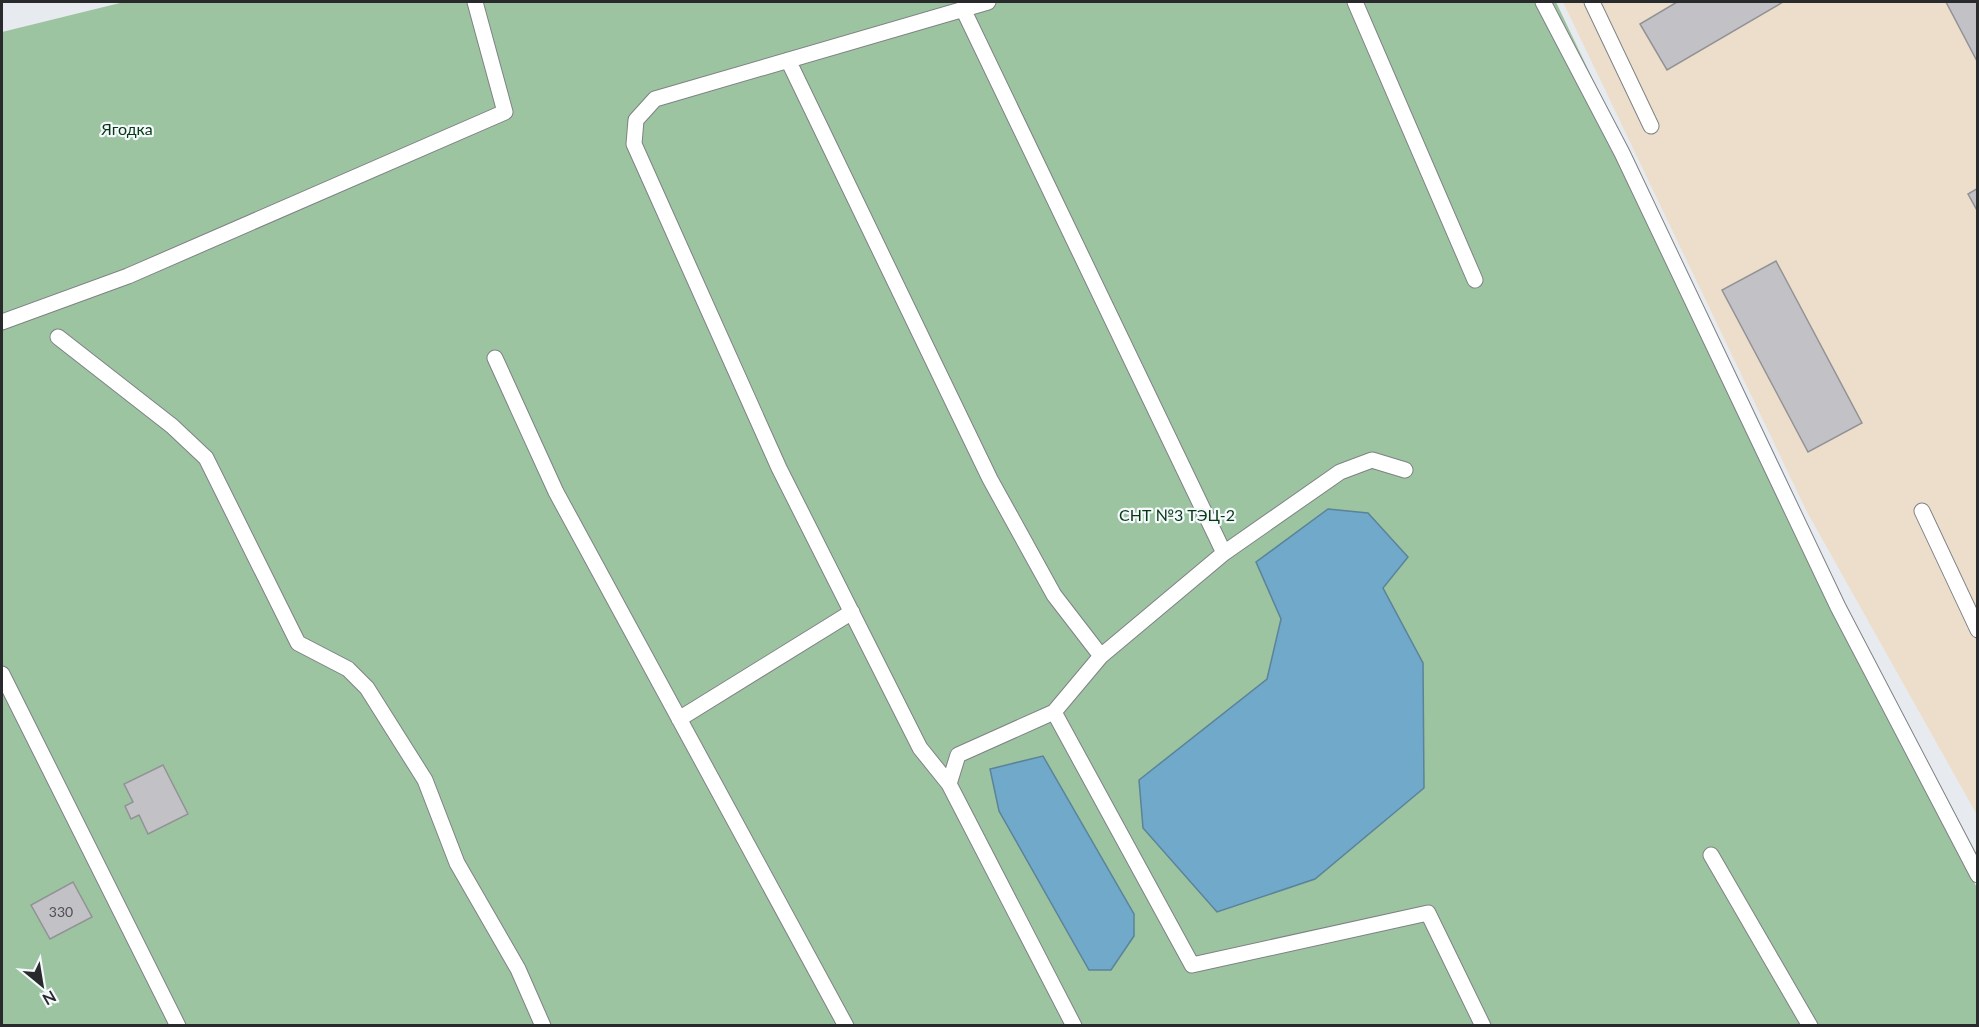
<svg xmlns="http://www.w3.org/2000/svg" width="1979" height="1027" viewBox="0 0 1979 1027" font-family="Lato,sans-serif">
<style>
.industrial{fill:#ecdecb}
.green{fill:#9cc4a0}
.water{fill:#70a9c9;stroke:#5b839a;stroke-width:1.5}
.building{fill:#c1c1c6;stroke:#929296;stroke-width:1.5}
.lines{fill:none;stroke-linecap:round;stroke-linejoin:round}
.service-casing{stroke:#7f8285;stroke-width:17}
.service{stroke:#fff;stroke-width:15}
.labels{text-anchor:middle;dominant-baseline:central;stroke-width:4.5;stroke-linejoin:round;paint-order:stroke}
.number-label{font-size:14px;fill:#4f5052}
.park-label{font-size:16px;fill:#043912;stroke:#f5f8fc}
</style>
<rect width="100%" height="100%" fill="#e7ebef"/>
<!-- industrial -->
<path class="industrial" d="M1563 2H1977V815L1807 512Z"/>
<!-- green -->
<path class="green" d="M124 2H1556L1977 888V1025H2V32Z"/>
<!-- water -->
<path class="water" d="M1328 509 1368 513 1408 557 1383 588 1423 663 1424 788 1315 879 1217 912 1143 828 1139 780 1267 679 1281 619 1256 562Z
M1043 756 1134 914V936L1111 970H1089L999 811 990 769Z"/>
<!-- building -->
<path class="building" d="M1677 2H1783L1667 70 1640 24Z
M1946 2H1978V63Z
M1978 188V212L1968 194Z
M1776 261 1862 423 1808 452 1722 290Z
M163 765 188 814 148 834 139 815 131 819 125 806 133 802 124 784Z
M73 882 92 917 50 939 31 905Z"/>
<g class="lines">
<!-- service casing -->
<g class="service-casing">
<path id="service" d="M988 2 655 99 636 120 634 144 779 468 920 748 949 784 1074 1026
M1355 2 1475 280
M1543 2 1622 153 1838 607 1978 875
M1592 2 1651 126
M963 9 1224 553
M788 60 990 479 1054 595 1101 656
M2 322 128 276 505 112 475 2
M58 337 172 426 206 458 298 643 348 669 367 688 425 780 457 863 518 969 543 1026
M495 358 556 492 846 1026
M1922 511 1978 630
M2 674 178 1026
M1054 712 1192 965 1428 913 1483 1026
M679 719 852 612
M949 784 958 755 1054 712 1101 656 1224 553 1340 472 1372 460 1405 470
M1711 855 1810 1026"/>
</g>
<!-- service -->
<use href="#service" class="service"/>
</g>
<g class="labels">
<!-- number labels -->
<g class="number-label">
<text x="61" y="911">330</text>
</g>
<!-- park labels -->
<g class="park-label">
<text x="127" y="128">Ягодка</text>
<text x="1177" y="514">СНТ №3 ТЭЦ-2</text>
</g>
</g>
<!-- border -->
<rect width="1979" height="1027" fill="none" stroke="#292a2b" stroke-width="6"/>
<!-- north arrow -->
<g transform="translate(42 985) rotate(150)" stroke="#f5f8fc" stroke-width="4.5" paint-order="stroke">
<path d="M0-4.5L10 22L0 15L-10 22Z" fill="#292a2b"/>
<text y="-9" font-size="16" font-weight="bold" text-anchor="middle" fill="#292a2b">N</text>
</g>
</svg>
